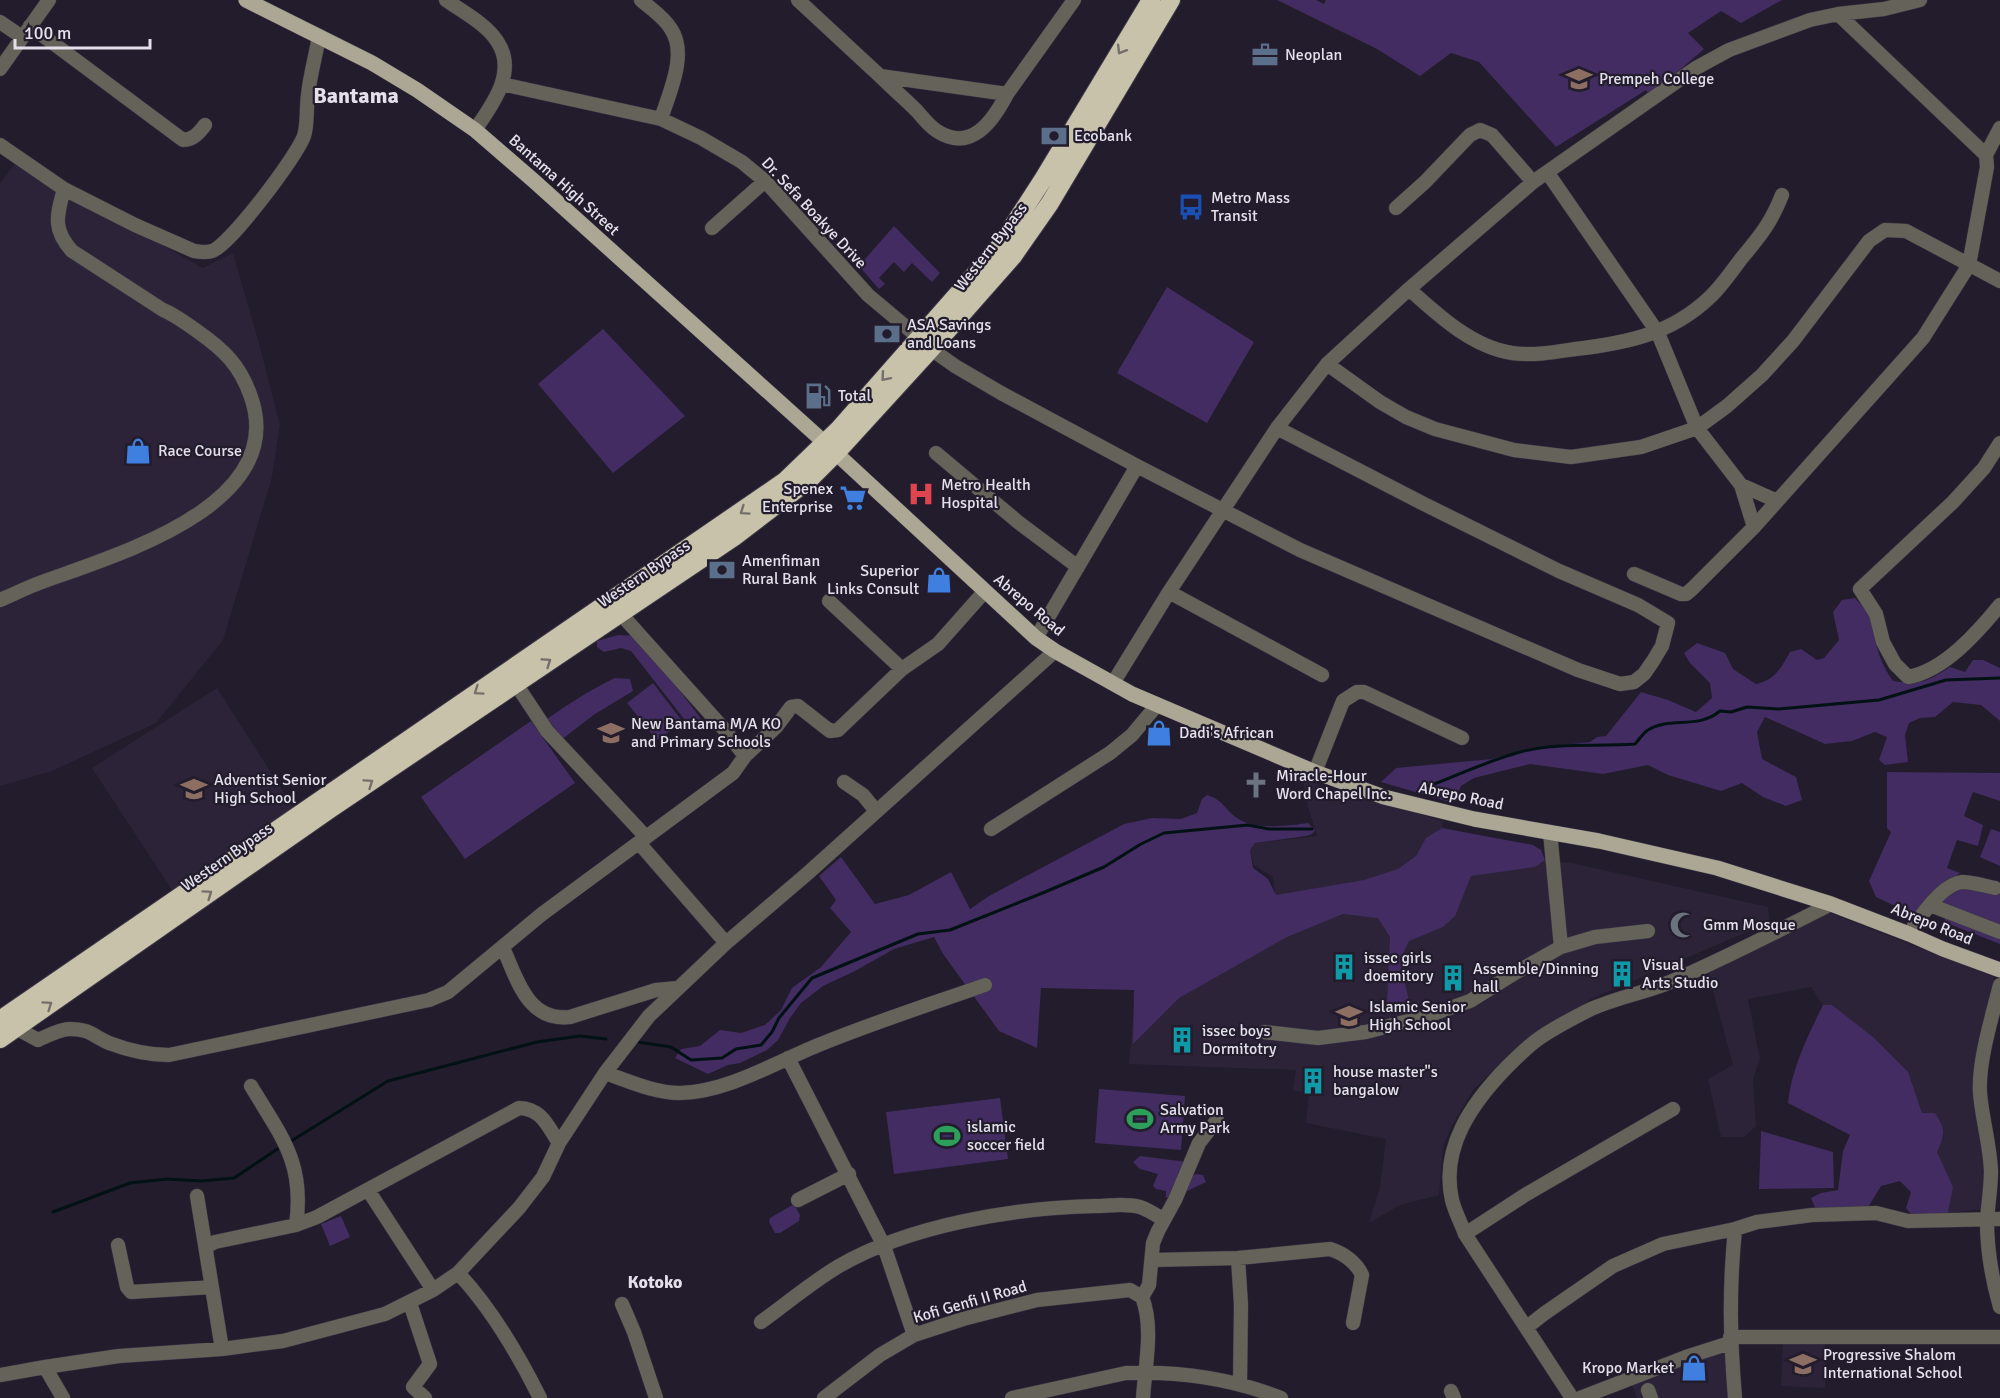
<svg xmlns="http://www.w3.org/2000/svg" width="2000" height="1398" viewBox="0 0 2000 1398" font-family="Signika,sans-serif">
<style>
.built{fill:#2c2339}
.green{fill:#422c61}
.lines{fill:none;stroke-linecap:round;stroke-linejoin:round}
.stream{stroke:#021214;stroke-width:3}
.minor-casing{stroke:#3d3747;stroke-width:15}
.major-casing{stroke:#3d3747;stroke-width:16}
.highway-casing{stroke:#3d3747;stroke-width:20}
.minor{stroke:#656359;stroke-width:14}
.major{stroke:#aca794;stroke-width:15}
.highway{stroke:#c8c2ab;stroke-width:18}
.oneway{stroke:#756f6c}
.labels{text-anchor:middle;dominant-baseline:central;stroke-width:4.5;stroke-linejoin:round;paint-order:stroke}
.poi-label{font-size:16px;fill:#e3e0eb;stroke:#221c2c;text-anchor:start}
.street-label{font-size:16px;fill:#e3e0eb;stroke:#221c2c}
.neighbourhood-label{font-size:18px;font-weight:bold;fill:#e3e0eb;stroke:#221c2c}
.district-label{font-size:22px;font-weight:bold;fill:#e3e0eb;stroke:#221c2c}
</style>
<rect width="100%" height="100%" fill="#221c2c"/>
<!-- built -->
<path class="built" d="M16 163 203 268 233 253 260 347 280 425 272 477 223 640 156 723 52 771 0 786V183Z
M217 688 295 810 172 890 92 768Z
M1303 780 1443 821 1442 828 1427 838 1539 860 1572 863 1768 907 1770 922 1591 999 1509 1056 1474 1089 1452 1125 1443 1147 1439 1195 1400 1205 1369 1223 1380 1187 1386 1139 1306 1123 1309 1094 1293 1090 1296 1070 1129 1064 1141 926 1256 895 1275 892 1273 877 1254 865 1248 844 1317 836 1308 807Z
M1825 911 1994 977V1000L1976 1059 1974 1109 1983 1137 1985 1174 1983 1209 1948 1213 1952 1187 1937 1152 1944 1136 1922 1113 1907 1072 1832 1005H1823L1811 987 1748 999 1760 1059 1753 1079 1756 1126 1744 1137H1721L1708 1079 1733 1065 1707 969Z
M1825 1340V1388L1781 1386 1783 1341Z
M1724 1347 1728 1398H1637L1631 1382Z"/>
<!-- green -->
<path class="green" d="M1277 0H1316L1324 4 1326 0H1782L1741 23 1721 11 1688 33 1704 49 1681 69 1648 93 1646 90 1556 147 1479 62 1451 53 1420 76 1377 49Z
M894 226 940 273 932 282 912 263 904 272 894 262 879 278 885 284 879 289 859 266Z
M1167 287 1254 342 1207 423 1117 373Z
M603 329 685 416 613 473 538 384Z
M1855 598 1874 619C1873 642 1880 663 1893 681 1920 685 1927 682 1950 667L1965 672 1973 660H1983L2000 668V721L1981 705 1953 702 1935 717 1920 718 1909 723 1905 735 1908 762 1885 765 1879 760 1887 737 1875 732 1852 741 1825 744 1765 717 1757 732 1762 759 1796 777 1802 800 1786 806 1763 797 1742 783 1721 791 1668 775 1648 765 1603 774 1530 764 1474 778 1461 786 1453 803 1381 782 1396 768 1492 759 1527 749 1590 742 1597 737 1606 736 1641 692 1668 700 1696 712 1712 698 1710 683 1690 663 1684 653 1697 643 1725 653 1733 669 1756 684C1775 680 1781 668 1790 652L1801 649 1817 660 1824 658 1839 640 1833 612 1842 600Z
M618 635 636 636 648 649 702 720 696 725 688 724 631 651 621 648 604 652 597 647V641Z
M615 678 630 679 633 691 595 714 557 743 539 725C563 707 588 691 615 678Z
M653 683 683 722 657 740 627 703Z
M531 721 575 783 465 859 421 797Z
M1887 772 2000 773V801L1973 792 1964 816 1983 825 1978 846 1957 840 1947 868 1960 873 1914 915 1876 897 1869 881 1891 832 1887 828Z
M1207 795C1225 801 1224 809 1237 818 1253 830 1289 826 1308 823L1315 830 1312 834 1306 836 1255 843 1250 850 1253 868 1268 879 1276 895 1364 880 1398 869 1416 856 1426 838 1442 828 1533 845 1541 850 1545 860 1535 867 1471 876 1455 916 1443 927 1409 941 1400 960 1410 1006 1395 1013 1387 1005 1390 937 1378 918 1343 914 1287 937 1179 998 1133 1044 1134 990 1041 988 1037 1048 999 1031 943 954 934 937 894 949 855 971 823 986 801 1003 790 1018 778 1040 767 1050 740 1063 728 1065 708 1074 675 1058 681 1049 700 1046 720 1030 741 1033 765 1025 781 1010 792 988 821 967 851 932 830 908 836 900 819 876 841 857 875 904 909 895 951 872 970 909 989 896 1124 824 1152 818 1181 819 1197 813 1202 799Z
M1991 829 2000 832V866L1980 857Z
M1958 885 2000 892V927L1939 904Z
M1954 917 2000 935V944L1944 922 1945 919Z
M1823 1005H1832L1873 1037 1908 1072 1922 1113H1935C1946 1130 1945 1135 1937 1152L1953 1187 1948 1213 1914 1218 1906 1208 1911 1192 1900 1181 1881 1186 1867 1209 1816 1210 1811 1198 1821 1193 1838 1190 1843 1151 1850 1135 1788 1103C1791 1070 1808 1035 1823 1005Z
M1099 1089 1185 1096 1181 1150 1095 1143Z
M1000 1098 1008 1159 894 1174 886 1112Z
M1761 1131 1833 1152 1834 1188 1759 1189Z
M1140 1156 1187 1162 1185 1168 1178 1172 1180 1179 1197 1174 1203 1175 1206 1182 1175 1197 1166 1198V1191L1156 1189 1153 1186 1158 1174 1140 1169 1133 1162Z
M794 1204 800 1215 799 1221 780 1233H775L769 1222 770 1218Z
M341 1216 350 1237 330 1246 321 1224Z"/>
<g class="lines">
<!-- stream -->
<path class="stream" d="M1421 789C1454 777 1487 761 1520 752 1557 742 1597 747 1635 744 1639 740 1643 733 1648 730 1671 716 1697 730 1720 711L1731 712 1747 707 1779 709 1879 700 1946 680 2000 678
M638 1042 671 1047 691 1060 722 1058 736 1049 761 1045 772 1032 779 1018 812 978 918 934 950 930 1045 892 1104 867 1141 844 1164 833 1248 825 1269 829H1312
M288 1143 388 1081 537 1042 580 1036 606 1039
M53 1212 130 1183 167 1179 201 1181 234 1178 282 1146"/>
<!-- minor casing -->
<g class="minor-casing">
<path id="minor" d="M446 0C463 12 486 24 497 41 518 72 492 105 475 130
M641 0C651 9 664 17 671 29 688 54 669 93 661 119
M798 0 880 76 1007 94 1074 0
M0 22 22 37
M30 26 183 140C193 140 199 133 205 125
M0 69 49 0
M880 76C892 88 905 99 917 111 923 118 929 126 937 131 971 153 993 121 1007 94
M502 84 661 119 701 138 742 162 765 181 868 295 918 337
M0 145 64 189 135 225 194 251C200 252 206 253 212 251 230 245 297 156 304 136 308 123 306 109 308 95 310 75 316 55 319 36
M1986 155 2000 128
M1547 172 1658 333 1697 428 1741 485 1754 527
M1396 208 1425 182 1470 135 1480 130 1492 135 1533 182
M712 228 765 181
M1409 289C1438 315 1472 347 1512 353 1533 356 1556 352 1576 349 1627 343 1671 334 1709 298 1721 287 1731 272 1741 259 1760 236 1771 223 1782 195
M931 349 955 366 1001 393 1137 466 1300 550 1578 670 1620 684 1634 682 1644 674 1653 661 1662 646 1668 623 1638 605 1559 571 1422 503 1277 428
M1327 364 1380 402 1406 417 1435 429 1514 450 1571 457 1641 447 1697 428 1727 406 1762 375 1793 341 1869 241 1885 230 1906 231 2000 281
M2000 443 1984 468 1953 502 1860 589 1876 614 1883 642 1895 664 1908 677C1944 671 1978 632 2000 605
M936 453 1018 522 1078 567
M1741 485 1777 501
M1634 574 1681 594H1686L1692 589 1754 527 1923 338 1969 265 1987 167 1986 155 1838 14
M1169 592 1322 675
M0 600C14 594 28 587 42 582 115 555 289 506 251 397 240 365 224 350 197 331 186 323 175 315 163 310L72 251C52 229 57 215 64 189
M829 601 902 669
M1036 638 1137 466
M1113 683 1169 592 1277 428 1327 364 1409 289 1533 182 1696 68 1729 50 1810 20 1838 14 1884 9 1920 0
M516 684 547 731 646 837
M745 756 776 727 791 707 798 706 830 731 838 730 902 669 938 644 985 591
M1315 772 1343 701 1357 692H1364L1462 738
M844 782 863 795 876 811
M991 829 1110 753 1132 735 1157 705
M639 843 726 943
M1930 905 2000 932
M1909 934C1919 918 1942 884 1962 882 1973 882 1984 886 1995 888
M1561 947 1595 937 1648 931
M503 948C517 978 527 1022 570 1017L656 990 678 988
M2000 985C1992 1017 1978 1062 1980 1093 1982 1119 1990 1144 1991 1171 1991 1188 1988 1204 1987 1221 1987 1250 1992 1279 2000 1307
M16 1028 38 1040C47 1036 60 1029 70 1029 90 1029 93 1036 109 1043 130 1051 147 1055 169 1055L429 1000 448 992 542 914 733 773 745 756 723 728 620 613
M1264 1032 1318 1038 1366 1032 1424 1017 1470 1001 1515 973 1561 947 1550 832
M788 1058 884 1246 914 1335
M605 1073C629 1081 654 1093 680 1093 728 1092 778 1061 821 1044 875 1022 931 1004 985 985
M251 1086C281 1136 305 1163 296 1225
M368 1190 433 1290
M197 1196 222 1349
M798 1200 849 1174
M1465 1234 1525 1195 1673 1109
M118 1245 127 1287 131 1292 212 1287
M206 1250 209 1245 215 1242 296 1225 317 1217 519 1108C542 1109 547 1125 559 1143
M1238 1258 1241 1305 1240 1384
M1152 1260 1238 1258 1330 1249C1343 1253 1356 1262 1362 1275L1353 1323
M410 1303 430 1364 413 1387 425 1398
M622 1304 634 1332 656 1398
M761 1322C786 1304 812 1282 839 1266 910 1225 1013 1208 1095 1206 1109 1206 1126 1203 1140 1207 1149 1210 1156 1215 1164 1220
M1527 1327 1545 1313 1613 1266 1663 1244 1735 1229 1757 1222 1812 1215 1876 1213 1908 1221 2000 1219
M1730 1337H2000
M45 1367 119 1356 222 1349 283 1341 385 1314 433 1290 458 1273
M0 1375 45 1367 63 1398
M1648 1390 1651 1398
M1451 1391 1454 1398
M540 1398C518 1354 492 1309 458 1273L519 1208 543 1177 559 1143 605 1073 649 1016 726 943 808 873 1055 651
M824 1398 880 1355 914 1335 963 1319 1037 1300 1130 1290 1142 1297
M1012 1398 1126 1373C1178 1371 1233 1379 1281 1398
M1143 1398C1145 1366 1154 1327 1142 1297L1149 1285 1153 1243 1158 1231 1175 1200 1199 1143 1217 1120
M1572 1398 1465 1234C1461 1223 1455 1212 1452 1200 1440 1147 1473 1102 1507 1067 1518 1056 1529 1045 1541 1037 1556 1027 1573 1018 1589 1010 1612 999 1639 994 1663 985 1720 961 1776 932 1831 904
M1580 1398 1686 1357 1730 1343
M1735 1398C1730 1338 1729 1289 1735 1229"/>
</g>
<!-- major casing -->
<g class="major-casing">
<path id="major" d="M246 0 372 63 417 90 475 130 534 181 825 443 1036 638 1055 651 1132 694 1315 772 1384 797 1474 819 1599 841 1717 868 1831 904 1909 934 1943 949 2000 970"/>
</g>
<!-- highway casing -->
<g class="highway-casing">
<path id="highway" d="M0 1020 785 481 839 429 1000 246 1044 178 1151 0
M0 1039 330 809 734 537 810 479 836 453 931 349 1013 256 1050 203 1171 0"/>
</g>
<!-- minor -->
<use href="#minor" class="minor"/>
<!-- major -->
<use href="#major" class="major"/>
<!-- highway -->
<use href="#highway" class="highway"/>
</g>
<!-- one-way arrows -->
<defs><path id="oneway-chevron" d="M-2-3.5L2.5 0L-2 3.5" fill="none" stroke-width="1.6" stroke-linecap="round" stroke-linejoin="round" transform="scale(1.5)"/></defs>
<g class="oneway">
<use href="#oneway-chevron" transform="translate(1121 50) rotate(121)"/>
<use href="#oneway-chevron" transform="translate(885 377) rotate(131)"/>
<use href="#oneway-chevron" transform="translate(744 511) rotate(145)"/>
<use href="#oneway-chevron" transform="translate(547 662) rotate(-34)"/>
<use href="#oneway-chevron" transform="translate(478 691) rotate(145)"/>
<use href="#oneway-chevron" transform="translate(369 783) rotate(-34)"/>
<use href="#oneway-chevron" transform="translate(208 894) rotate(-35)"/>
<use href="#oneway-chevron" transform="translate(48 1005) rotate(-35)"/>
</g>
<!-- icons -->
<defs>
<g id="office-bare" transform="scale(2.07)"><path d="M-6-3h4V-5.5h4V-3h4V5H-6ZM-1-4.5V-3h2v-1.5ZM-6 0V1H6V0Z" fill="#5c6f8a" stroke="#221c2c" stroke-width="2.5" paint-order="stroke"/></g>
<g id="school-bare" transform="scale(2.07)"><path d="M0-5L7-2L0 1L-7-2ZM-4 1L0 2.5L4 1V4Q0 6-4 4Z" fill="#8d6e63" stroke="#221c2c" stroke-width="2.5" paint-order="stroke"/></g>
<g id="bank-bare" transform="scale(2.07)"><path d="M-6-4H6V4H-6ZM0-2.3a2.3 2.3 0 1 0 0 4.6a2.3 2.3 0 1 0 0-4.6Z" fill="#5c6f8a" stroke="#221c2c" stroke-width="2.5" paint-order="stroke"/></g>
<g id="bus-bare" transform="scale(2.07)"><path d="M-5-6H5V4H4V6H2V4H-2V6H-4V4H-5ZM-3.5-4V0h7V-4ZM-3.5 1.2v1.5H-2V1.2ZM2 1.2v1.5H3.5V1.2Z" fill="#1a4fb4" stroke="#221c2c" stroke-width="2.5" paint-order="stroke"/></g>
<g id="fuel-bare" transform="scale(2.07)"><path d="M-5.5-6h7V0h2V4h1.3V-2.5L3-4.5l.8-.8L6-3V5H2.5V1h-1V6h-7ZM-4.2-4.7v3.2H.2V-4.7Z" fill="#5c6f8a" stroke="#221c2c" stroke-width="2.5" paint-order="stroke"/></g>
<g id="shop-bare" transform="scale(2.07)"><path d="M-5-2.5h2.3a2.7 3.5 0 0 1 5.4 0H5L5.5 6h-11ZM-1.5-2.5h3a1.5 2.3 0 0 0-3 0Z" fill="#3f7fe0" stroke="#221c2c" stroke-width="2.5" paint-order="stroke"/></g>
<g id="hospital-bare" transform="scale(2.07)"><path d="M-5-5h3v3.5h4V-5h3V5h-3V1.5h-4V5h-3Z" fill="#e0444e" stroke="#221c2c" stroke-width="2.5" paint-order="stroke"/></g>
<g id="supermarket-bare" transform="scale(2.07)"><path d="M-6-5.5h2.5l.6 2H6L4.5 2H-2.5L-4.4-4H-6ZM-1.5 3.2a1.3 1.3 0 1 0 .1 0ZM3 3.2a1.3 1.3 0 1 0 .1 0Z" fill="#3f7fe0" stroke="#221c2c" stroke-width="2.5" paint-order="stroke"/></g>
<g id="church-bare" transform="scale(2.07)"><path d="M-1.2-6h2.4v3.5h3.3v2.4h-3.3V6h-2.4V-.1h-3.3v-2.4h3.3Z" fill="#6b7280" stroke="#221c2c" stroke-width="2.5" paint-order="stroke"/></g>
<g id="mosque-bare" transform="scale(2.07)"><path d="M3.5-4.9A6 6 0 1 0 3.5 4.9A5 5 0 1 1 3.5-4.9Z" fill="#6b7280" stroke="#221c2c" stroke-width="2.5" paint-order="stroke"/></g>
<g id="building-bare" transform="scale(2.07)"><path d="M-4-6H4V6H1V3H-1V6H-4ZM-2.5-4.3h1.7v1.8h-1.7ZM.8-4.3h1.7v1.8H.8ZM-2.5-1h1.7V.8h-1.7ZM.8-1h1.7V.8H.8Z" fill="#0f9aa8" stroke="#221c2c" stroke-width="2.5" paint-order="stroke"/></g>
<g id="stadium-bare" transform="scale(2.07)"><path d="M0-5a6.5 5 0 1 0 0 10a6.5 5 0 1 0 0-10ZM-3.5-1.8h7v3.6h-7Z" fill="#2e9e5b" stroke="#221c2c" stroke-width="2.5" paint-order="stroke"/></g>
</defs>
<g fill-rule="evenodd">
<use href="#office-bare" x="1265" y="55"/>
<use href="#school-bare" x="1579" y="79"/>
<use href="#bank-bare" x="1054" y="136"/>
<use href="#bus-bare" x="1191" y="207"/>
<use href="#bank-bare" x="887" y="334"/>
<use href="#fuel-bare" x="818" y="396"/>
<use href="#shop-bare" x="138" y="451"/>
<use href="#hospital-bare" x="921" y="494"/>
<use href="#supermarket-bare" x="853" y="498"/>
<use href="#bank-bare" x="722" y="570"/>
<use href="#shop-bare" x="939" y="580"/>
<use href="#school-bare" x="611" y="733"/>
<use href="#shop-bare" x="1159" y="733"/>
<use href="#church-bare" x="1256" y="785"/>
<use href="#school-bare" x="194" y="789"/>
<use href="#mosque-bare" x="1683" y="925"/>
<use href="#building-bare" x="1344" y="967"/>
<use href="#building-bare" x="1622" y="974"/>
<use href="#building-bare" x="1453" y="978"/>
<use href="#school-bare" x="1349" y="1016"/>
<use href="#building-bare" x="1182" y="1040"/>
<use href="#building-bare" x="1313" y="1081"/>
<use href="#stadium-bare" x="1140" y="1119"/>
<use href="#stadium-bare" x="947" y="1136"/>
<use href="#school-bare" x="1803" y="1364"/>
<use href="#shop-bare" x="1694" y="1368"/>
</g>
<g class="labels">
<!-- poi labels -->
<g class="poi-label">
<text x="1285" y="55">Neoplan</text>
<text x="1599" y="79">Prempeh College</text>
<text x="1074" y="136">Ecobank</text>
<text x="1211" y="198">Metro Mass<tspan x="1211" dy="18">Transit</tspan></text>
<text x="907" y="325">ASA Savings<tspan x="907" dy="18">and Loans</tspan></text>
<text x="838" y="396">Total</text>
<text x="158" y="451">Race Course</text>
<text x="941" y="485">Metro Health<tspan x="941" dy="18">Hospital</tspan></text>
<text x="833" y="489" text-anchor="end">Spenex<tspan x="833" dy="18">Enterprise</tspan></text>
<text x="742" y="561">Amenfiman<tspan x="742" dy="18">Rural Bank</tspan></text>
<text x="919" y="571" text-anchor="end">Superior<tspan x="919" dy="18">Links Consult</tspan></text>
<text x="631" y="724">New Bantama M/A KO<tspan x="631" dy="18">and Primary Schools</tspan></text>
<text x="1179" y="733">Dadi's African</text>
<text x="1276" y="776">Miracle-Hour<tspan x="1276" dy="18">Word Chapel Inc.</tspan></text>
<text x="214" y="780">Adventist Senior<tspan x="214" dy="18">High School</tspan></text>
<text x="1703" y="925">Gmm Mosque</text>
<text x="1364" y="958">issec girls<tspan x="1364" dy="18">doemitory</tspan></text>
<text x="1642" y="965">Visual<tspan x="1642" dy="18">Arts Studio</tspan></text>
<text x="1473" y="969">Assemble/Dinning<tspan x="1473" dy="18">hall</tspan></text>
<text x="1369" y="1007">Islamic Senior<tspan x="1369" dy="18">High School</tspan></text>
<text x="1202" y="1031">issec boys<tspan x="1202" dy="18">Dormitotry</tspan></text>
<text x="1333" y="1072">house master"s<tspan x="1333" dy="18">bangalow</tspan></text>
<text x="1160" y="1110">Salvation<tspan x="1160" dy="18">Army Park</tspan></text>
<text x="967" y="1127">islamic<tspan x="967" dy="18">soccer field</tspan></text>
<text x="1823" y="1355">Progressive Shalom<tspan x="1823" dy="18">International School</tspan></text>
<text x="1674" y="1368" text-anchor="end">Kropo Market</text>
</g>
<!-- street labels -->
<g class="street-label">
<text transform="translate(564 185) rotate(42)">Bantama High Street</text>
<text transform="translate(814 213) rotate(47)">Dr. Sefa Boakye Drive</text>
<text transform="translate(991 247) rotate(-52)">Western Bypass</text>
<text transform="translate(644 574) rotate(-34)">Western Bypass</text>
<text transform="translate(1029 605) rotate(40)">Abrepo Road</text>
<text transform="translate(1461 796) rotate(12)">Abrepo Road</text>
<text transform="translate(227 857) rotate(-35)">Western Bypass</text>
<text transform="translate(1932 924) rotate(22)">Abrepo Road</text>
<text transform="translate(970 1302) rotate(-16)">Kofi Genfi II Road</text>
</g>
<!-- neighbourhood labels -->
<g class="neighbourhood-label">
<text x="655" y="1282">Kotoko</text>
</g>
<!-- district labels -->
<g class="district-label">
<text x="356" y="95">Bantama</text>
</g>
</g>
<!-- scale -->
<path d="M15 39v9h135v-9" fill="none" stroke="#e3e0eb" stroke-width="3"/>
<text x="24" y="39" font-size="18" fill="#e3e0eb" stroke="#221c2c" stroke-width="4.5" paint-order="stroke">100 m</text>
</svg>
